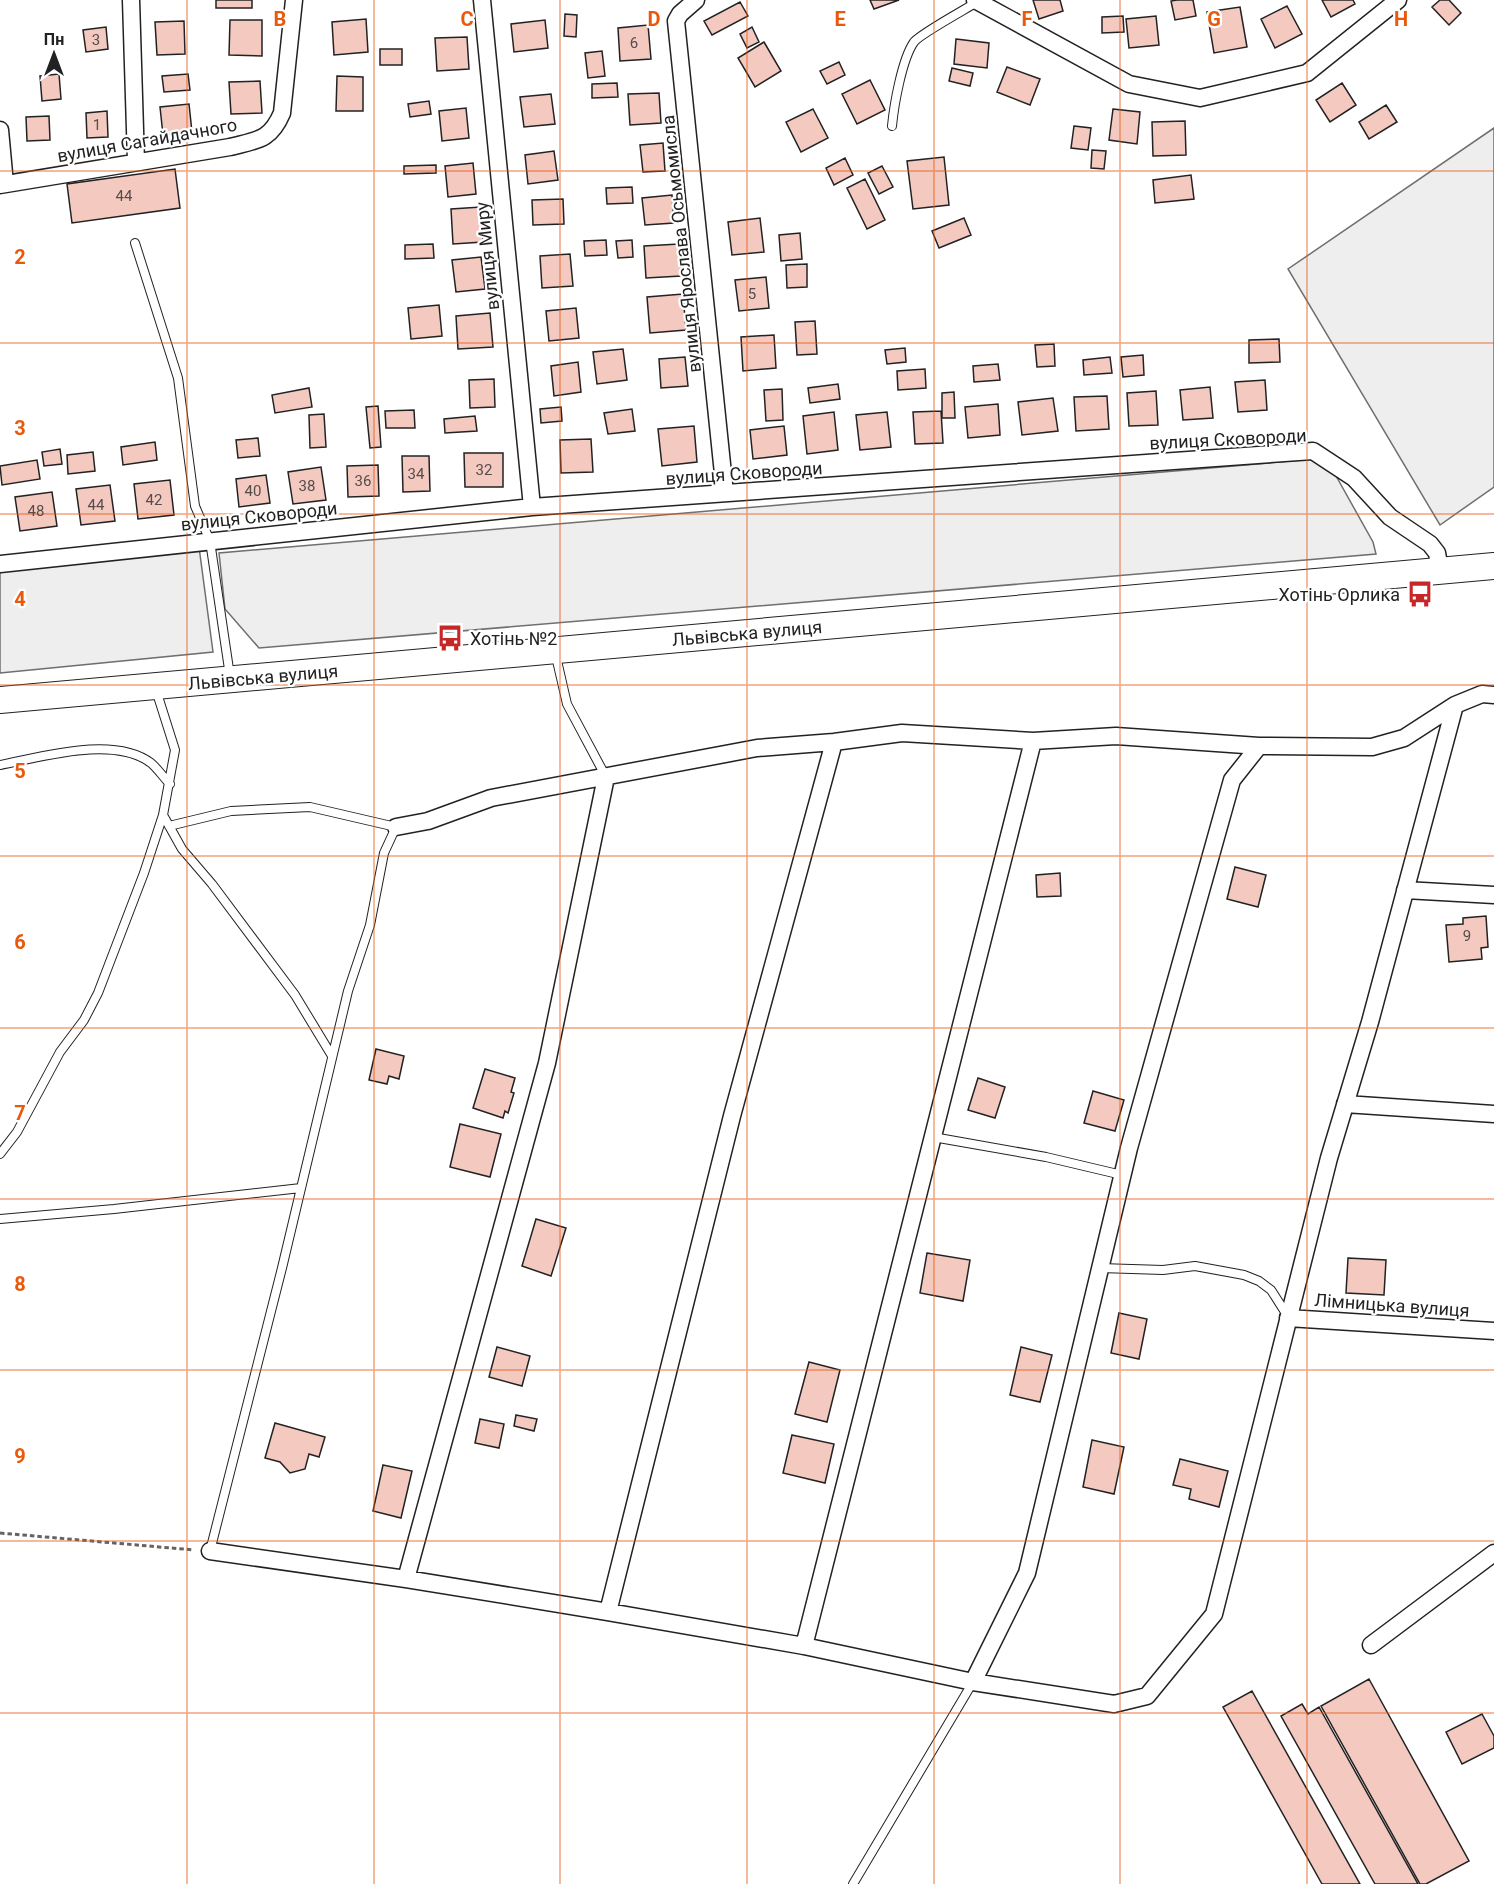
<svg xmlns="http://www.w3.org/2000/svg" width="1494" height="1884" viewBox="0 0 1494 1884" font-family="Roboto,sans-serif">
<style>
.green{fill:#eee;stroke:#6f6f6f;stroke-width:1.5}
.building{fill:#f3c9c0;stroke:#222;stroke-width:1.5}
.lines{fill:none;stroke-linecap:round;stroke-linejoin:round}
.service-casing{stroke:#222;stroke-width:10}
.minor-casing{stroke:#222;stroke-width:19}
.primary-casing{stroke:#222;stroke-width:28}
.path{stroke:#646464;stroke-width:3;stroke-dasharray:4.5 3;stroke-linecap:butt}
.service{stroke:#fff;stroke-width:8}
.minor{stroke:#fff;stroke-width:16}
.primary{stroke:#fff;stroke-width:26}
.grid{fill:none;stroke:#e8590c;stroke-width:1.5;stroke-opacity:0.55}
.labels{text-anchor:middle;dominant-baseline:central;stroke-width:4.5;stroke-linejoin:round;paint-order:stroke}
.number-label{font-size:15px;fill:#564c4a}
.street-label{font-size:18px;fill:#222;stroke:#fff}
.poi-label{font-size:18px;fill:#222;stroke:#fff;text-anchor:end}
.grid-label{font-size:20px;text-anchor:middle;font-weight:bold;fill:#e8590c;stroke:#fff;stroke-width:4.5;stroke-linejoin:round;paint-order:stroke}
</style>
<rect width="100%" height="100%" fill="#fff"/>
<!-- green -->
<path class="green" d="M1494 128V487L1440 525 1288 269Z
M1326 458 1373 542 1376 554 259 648 225 609 219 553Z
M199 547 213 652 0 673V566Z"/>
<!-- building -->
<path class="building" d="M216 0H252V8H216Z
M870 0H899L874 9Z
M1033 0H1060L1063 11 1039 19Z
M1177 0H1193L1196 16 1175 20 1171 1Z
M1322 0H1353L1355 4 1331 17Z
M1440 0H1449L1461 13 1449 25 1432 7Z
M740 2 748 16 712 35 704 21Z
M1287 6 1302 34 1275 48 1261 19Z
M1240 7 1247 47 1214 53 1207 12Z
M565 14 577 15 576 37 564 36Z
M1123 16 1124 32 1102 33V17Z
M1156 16 1159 45 1129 48 1126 19Z
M366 19 368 52 334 55 332 22Z
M230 20H262V56L229 55Z
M545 20 548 48 514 52 511 24Z
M184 21 185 54 157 55 155 22Z
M648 25 651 59 620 61 618 28Z
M106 27 108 49 86 52 83 30Z
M752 27 759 42 747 48 740 34Z
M467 37 469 69 437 71 435 38Z
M956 39 989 43 987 68 954 64Z
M764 42 781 71 755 87 738 58Z
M380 49H402V65H380Z
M602 51 605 76 588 78 585 53Z
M839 62 845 75 827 84 820 71Z
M1007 67 1040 79 1030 105 997 92Z
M952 68 973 73 970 86 949 81Z
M59 74 61 99 42 101 40 76Z
M188 74 190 90 164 92 162 76Z
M337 76 363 77V111H336Z
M870 80 885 110 857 124 842 94Z
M260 81 262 113 231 114 229 82Z
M617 83 618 97 592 98V84Z
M1342 83 1356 105 1330 122 1316 100Z
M659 93 661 123 630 125 628 94Z
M551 94 555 124 524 127 520 97Z
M429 101 431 114 410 117 408 104Z
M189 104 192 132 163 135 160 107Z
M1386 105 1397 122 1369 139 1359 122Z
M466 108 469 138 442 141 439 111Z
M813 109 828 138 801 152 786 122Z
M1113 109 1140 112 1137 144 1109 140Z
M107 111 108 137 87 138 86 113Z
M49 116 50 140 27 141 26 117Z
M1185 121 1186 155 1153 156 1152 122Z
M1074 126 1091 128 1088 150 1071 148Z
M663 143 665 171 643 172 640 145Z
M1092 150 1106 151 1104 169 1091 168Z
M554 151 558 180 528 184 525 155Z
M944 157 949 205 913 209 907 161Z
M845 158 853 175 834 185 826 168Z
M473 163 476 194 448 197 445 166Z
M436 165V173L404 174V166Z
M882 166 893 187 879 194 868 173Z
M175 169 180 208 72 223 67 184Z
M1191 175 1194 199 1155 203 1153 180Z
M865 179 885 220 867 229 847 188Z
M632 187 633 203 607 204 606 188Z
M672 195 674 223 645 225 642 198Z
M563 199 564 224 533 225 532 200Z
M481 207 483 242 453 244 451 209Z
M760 218 764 252 732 255 728 222Z
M964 218 971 235 939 248 932 231Z
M800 233 802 259 781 261 779 235Z
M606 240 607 255 585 256 584 241Z
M632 240 633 257 618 258 616 241Z
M433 244 434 258 405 259V245Z
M679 244 681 276 646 278 644 246Z
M570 254 573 286 542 288 540 256Z
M481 257 485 289 456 292 452 260Z
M807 264V287L787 288 786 265Z
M766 277 769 308 739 311 735 280Z
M683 294 686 330 650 333 647 297Z
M439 305 442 336 411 339 408 308Z
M576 308 579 338 549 341 546 311Z
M490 313 493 347 458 349 456 316Z
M815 321 817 354 797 355 795 322Z
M774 335 776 368 743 371 741 337Z
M1279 339 1280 362 1249 363V340Z
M1054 344 1055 366 1037 367 1035 345Z
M905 348 906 362 887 364 885 350Z
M623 349 627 380 597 384 593 352Z
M1143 355 1144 375 1123 377 1121 357Z
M685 357 688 386 661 388 659 359Z
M1110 357 1112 373 1084 375 1083 360Z
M578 362 581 392 554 396 551 366Z
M998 364 1000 380 974 382 973 366Z
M925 369 926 388 898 390 897 371Z
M494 379 495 407 470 408 469 380Z
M1265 380 1267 410 1238 412 1235 382Z
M838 384 840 399 810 403 808 388Z
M1210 387 1213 418 1183 420 1180 390Z
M309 388 312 407 275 413 272 395Z
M782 389 783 420 766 421 764 390Z
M1156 391 1158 425 1129 426 1127 393Z
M954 392 955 418H942V393Z
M1107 396 1109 429 1076 431 1074 397Z
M1053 398 1058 431 1022 435 1018 402Z
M998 404 1000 435 968 438 965 407Z
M378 406 381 447 370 448 366 407Z
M561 407 562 421 541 423 540 409Z
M632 409 635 431 608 434 604 413Z
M414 410 415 428H386L385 411Z
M941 411 943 443 915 444 913 412Z
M834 412 838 450 807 454 803 416Z
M887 412 891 447 860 450 856 415Z
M324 414 326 447 310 448 309 415Z
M475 416 477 431 445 433 444 419Z
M694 426 697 462 662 466 658 429Z
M784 426 787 455 753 459 750 430Z
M258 438 260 456 238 458 236 440Z
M591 439 593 472 561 473 560 440Z
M155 442 157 460 123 465 121 447Z
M60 449 62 464 44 466 42 452Z
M93 452 95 471 68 474 67 455Z
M464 453H503V487H465Z
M402 456H429L430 491 403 492Z
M37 460 40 479 2 485 0 466Z
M378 465 379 496 348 497 347 466Z
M321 467 326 500 293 504 288 472Z
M266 475 270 503 239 507 236 479Z
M170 480 174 515 138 519 134 484Z
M110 485 115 521 81 525 76 489Z
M52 492 57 526 20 531 15 497Z
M1235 867 1266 875 1258 907 1227 899Z
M1060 873 1061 896 1037 897 1036 875Z
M1486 916 1488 947 1481 948 1482 959 1449 962 1446 925 1463 924V918Z
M376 1049 404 1056 399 1079 389 1076 387 1084 369 1080Z
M485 1069 515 1078 511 1092 514 1093 508 1113 505 1111 503 1118 473 1108Z
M978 1078 1005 1087 995 1118 968 1110Z
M1093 1091 1124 1100 1115 1131 1084 1123Z
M460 1124 501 1134 490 1177 450 1167Z
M536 1219 566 1228 551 1276 522 1266Z
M927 1253 970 1260 963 1301 920 1293Z
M1348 1258 1386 1260 1384 1295 1346 1293Z
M1119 1313 1147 1319 1139 1359 1111 1353Z
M497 1347 530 1356 522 1386 489 1377Z
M1021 1347 1052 1355 1040 1402 1010 1395Z
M809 1362 840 1370 827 1422 795 1414Z
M516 1415 537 1419 534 1431 514 1426Z
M480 1419 504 1424 499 1448 475 1443Z
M275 1423 325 1437 319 1457 309 1454 305 1469 290 1473 280 1462 265 1458Z
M792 1435 834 1444 825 1483 783 1473Z
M1092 1440 1124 1447 1114 1494 1083 1487Z
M1180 1459 1228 1471 1219 1507 1189 1499 1191 1489 1173 1485Z
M383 1465 412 1471 401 1518 373 1511Z
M1369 1679 1469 1861 1426 1884H1420L1321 1706Z
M1252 1691 1360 1884H1322L1223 1707Z
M1302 1704 1308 1714 1319 1707 1418 1884H1375L1281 1716Z
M1482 1714 1494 1736V1748L1462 1764 1446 1732Z"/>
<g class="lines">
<!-- service casing -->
<g class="service-casing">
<path id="service" d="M892 126C894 105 902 59 914 42 920 34 966 9 977 2
M135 243 178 378 195 506 210 541 230 676
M555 652 567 704 606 777
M156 690 175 750 163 815 182 849 212 884 295 995 332 1056
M0 765C42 757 114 735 151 763 158 769 164 778 170 784
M169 826 231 811 310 807 396 827 384 853 370 925 348 991 282 1268 210 1551
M933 1137 1046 1157 1122 1175
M0 1154 17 1132 60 1052 84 1020 98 993 144 873 163 815
M0 1219 114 1209 301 1188
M1100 1268 1163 1270 1195 1266 1244 1275 1259 1281 1271 1290 1287 1315
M853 1884 973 1682"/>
</g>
<!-- minor casing -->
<g class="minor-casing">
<path id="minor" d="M131 0 136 162
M482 0 532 507
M696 0 680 14 676 21 725 493
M975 0 1129 84 1200 98 1307 73 1398 0
M0 130 5 184
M0 185 230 147C257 140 270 141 282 113L294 0
M0 564 532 507 1313 451 1354 478 1390 517 1430 544 1437 553 1440 570
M396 827 428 821 491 798 757 748 834 742 902 733 1033 741 1116 736 1259 746 1372 747 1404 738 1455 705
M1405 890 1494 895
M1345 1104 1494 1114
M1288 1318 1494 1331
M210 1551 406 1579 608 1612 804 1646 973 1682 1114 1704 1147 1696 1214 1614 1329 1158 1370 1022 1455 705 1482 694 1494 695
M406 1579 547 1063 606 777
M608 1612 732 1116 834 742
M1371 1645 1494 1553
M804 1646 1033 741
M973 1682 1027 1573 1129 1148 1232 780 1259 746"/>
</g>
<!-- primary casing -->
<g class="primary-casing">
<path id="primary" d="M0 700 1494 566"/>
</g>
<!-- path -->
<path class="path" d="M0 1533 194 1550"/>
<!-- service -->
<use href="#service" class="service"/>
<!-- minor -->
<use href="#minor" class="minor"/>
<!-- primary -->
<use href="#primary" class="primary"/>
</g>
<!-- grid -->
<path class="grid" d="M187 0V1884M374 0V1884M560 0V1884M747 0V1884M934 0V1884M1120 0V1884M1307 0V1884M0 171H1494M0 343H1494M0 514H1494M0 685H1494M0 856H1494M0 1028H1494M0 1199H1494M0 1370H1494M0 1541H1494M0 1713H1494"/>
<!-- icons -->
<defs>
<g id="bus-bare" transform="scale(2.07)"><path d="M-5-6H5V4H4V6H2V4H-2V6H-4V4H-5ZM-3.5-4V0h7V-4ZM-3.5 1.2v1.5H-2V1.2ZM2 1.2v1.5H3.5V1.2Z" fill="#c62828" stroke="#fff" stroke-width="2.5" paint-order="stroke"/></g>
</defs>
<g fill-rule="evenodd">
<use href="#bus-bare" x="1420" y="594"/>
<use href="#bus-bare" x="450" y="638"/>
</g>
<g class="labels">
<!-- number labels -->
<g class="number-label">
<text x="96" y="40">3</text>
<text x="634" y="43">6</text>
<text x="97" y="125">1</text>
<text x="124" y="196">44</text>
<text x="752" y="294">5</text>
<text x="484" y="470">32</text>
<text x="416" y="474">34</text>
<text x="363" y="481">36</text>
<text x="307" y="486">38</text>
<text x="253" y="491">40</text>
<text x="154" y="500">42</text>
<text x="96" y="505">44</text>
<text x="36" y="511">48</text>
<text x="1467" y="936">9</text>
</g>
<!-- street labels -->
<g class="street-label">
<text transform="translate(147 140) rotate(-10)">вулиця Сагайдачного</text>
<text transform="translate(681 244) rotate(-96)">вулиця Ярослава Осьмомисла</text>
<text transform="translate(487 256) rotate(-96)">вулиця Миру</text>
<text transform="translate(1228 439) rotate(-3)">вулиця Сковороди</text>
<text transform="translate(744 473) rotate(-4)">вулиця Сковороди</text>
<text transform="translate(259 516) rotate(-6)">вулиця Сковороди</text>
<text transform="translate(747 633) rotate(-5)">Львівська вулиця</text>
<text transform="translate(263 677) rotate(-5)">Львівська вулиця</text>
<text transform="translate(1392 1305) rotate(4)">Лімницька вулиця</text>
</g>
<!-- poi labels -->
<g class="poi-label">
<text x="1400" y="594">Хотінь Орлика</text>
<text x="470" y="638" text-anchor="start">Хотінь №2</text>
</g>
</g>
<g class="grid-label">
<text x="280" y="26">B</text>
<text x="467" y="26">C</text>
<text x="654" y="26">D</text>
<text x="840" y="26">E</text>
<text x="1027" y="26">F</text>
<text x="1214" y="26">G</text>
<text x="1401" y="26">H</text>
<text x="20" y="264">2</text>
<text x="20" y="435">3</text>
<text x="20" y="606">4</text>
<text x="20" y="778">5</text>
<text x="20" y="949">6</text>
<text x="20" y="1120">7</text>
<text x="20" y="1291">8</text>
<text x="20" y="1463">9</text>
</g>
<!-- north arrow -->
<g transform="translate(54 54)" stroke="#ffffff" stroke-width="4.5" paint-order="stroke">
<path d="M0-4.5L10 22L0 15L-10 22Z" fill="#222222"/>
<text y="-9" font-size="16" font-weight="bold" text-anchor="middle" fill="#222222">Пн</text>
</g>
</svg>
